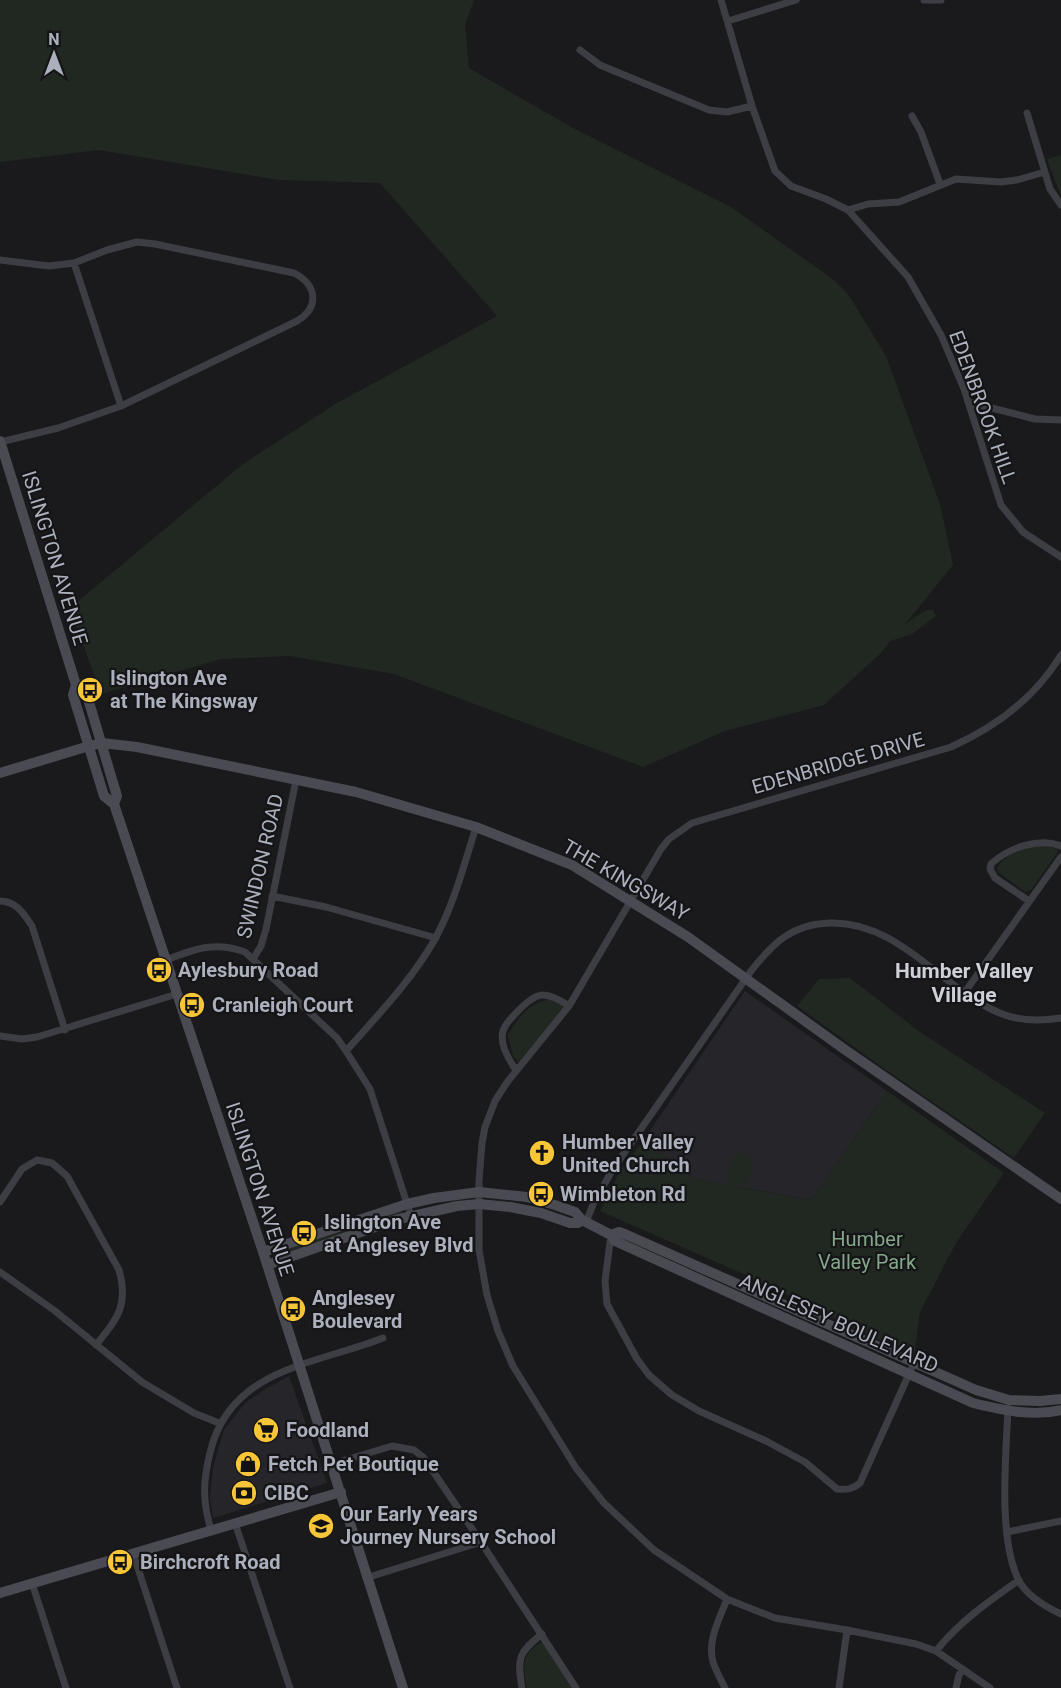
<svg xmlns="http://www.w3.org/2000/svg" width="1061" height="1688" viewBox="0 0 1061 1688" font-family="Roboto,sans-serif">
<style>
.built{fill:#26262a}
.green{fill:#202821}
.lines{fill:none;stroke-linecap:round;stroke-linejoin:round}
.street{stroke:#3d3d44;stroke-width:7}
.secondary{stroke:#494a52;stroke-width:10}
.labels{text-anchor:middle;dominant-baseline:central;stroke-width:4.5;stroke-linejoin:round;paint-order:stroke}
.street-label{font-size:20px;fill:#acb0bc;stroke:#151518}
.poi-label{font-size:20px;font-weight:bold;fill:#acb0bc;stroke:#151518;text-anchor:start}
.park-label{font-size:20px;fill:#83a788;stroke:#151518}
.neighbourhood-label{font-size:21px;font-weight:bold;fill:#ced0d8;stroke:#151518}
</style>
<rect width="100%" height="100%" fill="#1a1a1d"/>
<!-- built -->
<path class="built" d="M745 991 887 1091 811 1200 696 1179 643 1141Z
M289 1376 327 1483 213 1518 210 1499 213 1467 224 1430 245 1403 267 1388Z"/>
<!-- green -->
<path class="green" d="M0 0H474L465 25 469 68 573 128 731 207 834 280 848 294 886 356 940 504 953 565 905 624 926 610H933L936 616 912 634 890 641 881 653 824 705 725 731 643 767 394 674 290 656 221 659 101 694 70 608 243 464 337 403 497 316 380 183 278 180 99 150 0 162Z
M1061 155V196L1047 159Z
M1043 845 1058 849 1057 853 1031 890 1025 892 998 872 997 868C1005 854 1027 847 1043 845Z
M850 978 920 1032 1045 1113 1014 1158 896 1077 797 1006 819 979Z
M551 999 560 1003 563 1008 561 1012 518 1062 513 1056 508 1035C519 1017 528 1003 551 999Z
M887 1091 1004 1173 956 1243 920 1312 914 1357 748 1276 600 1211 619 1173 643 1141 696 1179 732 1185 725 1182 732 1160 738 1153H745C758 1161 750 1172 746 1184L738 1187 811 1200Z
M402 1210 403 1215 278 1255 276 1251Z
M541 1642 544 1643 572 1688H527C523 1665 520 1656 541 1642Z"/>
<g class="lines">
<!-- street -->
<path class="street" d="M721 0 752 106 775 171 791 186 826 199 848 210 908 277 941 335 964 389 1001 505 1023 532 1061 557
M924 0H941
M728 21 796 0
M580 50 600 65 709 110 727 112 752 106
M1027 113 1050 189 1061 205
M912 116 921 132 940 184
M848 210 868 204 899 202 956 179 1001 182 1017 180 1045 172
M0 260 49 266 74 263 107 250 137 242 155 244 294 273C317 285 320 307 297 321L121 406 58 428 0 442
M74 263 121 406
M968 402 1035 419 1061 420
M272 896 326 907 436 938
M0 901C16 901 24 914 32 926L65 1030
M1029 901 995 878 990 869 991 864C1008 848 1039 837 1061 846
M253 959 261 946 266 929 296 780
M166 960C195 949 214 941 245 952L337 1038 346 1051 370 1089 411 1216
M965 992 1061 857
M0 1036 22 1039 37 1037 177 994
M346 1051C377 1016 412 980 435 939 454 904 464 865 476 827
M516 1070C509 1060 499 1044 503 1031 505 1024 512 1017 517 1012 537 991 545 990 569 1006
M0 1202 22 1169 37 1160 52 1163 67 1176 119 1270C129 1306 117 1319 96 1345
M586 1222 594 1202 613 1169 751 971C773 943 792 924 830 923 900 921 942 990 1002 1014 1020 1021 1042 1021 1061 1018
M611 1235 605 1281 607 1304 637 1359 649 1375 672 1395 699 1411 766 1441 805 1462 837 1489C847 1490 853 1489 860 1483L914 1363
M0 1272 55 1311 142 1382 194 1413 219 1423
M1008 1408C1006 1456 998 1536 1018 1579 1026 1595 1046 1607 1061 1614
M332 1464 392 1446 414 1450 424 1458 481 1542 576 1688
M235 1523 290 1688
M211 1530C202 1500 203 1479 211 1449 232 1368 317 1364 383 1338
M1007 1532 1061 1521
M133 1553 177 1688
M366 1578 481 1542
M32 1583 66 1688
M936 1651C959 1622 989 1601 1019 1580
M522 1688C517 1658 518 1653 542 1634
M725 1688C721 1680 716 1671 713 1662 707 1640 720 1618 727 1599
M839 1688 847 1630
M956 1688 959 1675 963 1669
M990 1688 936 1651 916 1644 847 1630 775 1618 727 1599 654 1550 604 1503 576 1468 513 1366 498 1331 487 1295 479 1250V1181L482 1143 485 1127 495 1101 508 1081 569 1006 661 849 669 839 692 823 951 747C996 727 1035 698 1061 655"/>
<!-- secondary -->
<path class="secondary" d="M0 441 76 685 73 695 104 796 114 804 263 1252 403 1688
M76 685 86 692 117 796 114 804
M0 773 89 746 102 743 137 747 356 792 476 827 572 865 688 937 844 1049 1061 1199
M611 1235 619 1232 627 1235 976 1390 1009 1400 1040 1401 1061 1399
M263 1252 407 1204 434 1198 479 1192 527 1197 555 1205 575 1212 582 1220 611 1235 615 1241 973 1403C1002 1410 1032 1417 1061 1410
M267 1265 395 1220 457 1206 479 1204 510 1207 541 1213 570 1223H578L582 1220
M0 1593 341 1492"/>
</g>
<!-- icons -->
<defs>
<g id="bus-disc" transform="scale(1.35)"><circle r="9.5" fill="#f7c538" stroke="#151518"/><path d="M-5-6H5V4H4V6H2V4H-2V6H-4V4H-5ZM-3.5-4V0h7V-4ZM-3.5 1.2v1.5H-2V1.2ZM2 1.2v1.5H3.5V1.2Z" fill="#111"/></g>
<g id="church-disc" transform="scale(1.35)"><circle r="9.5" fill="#f7c538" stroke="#151518"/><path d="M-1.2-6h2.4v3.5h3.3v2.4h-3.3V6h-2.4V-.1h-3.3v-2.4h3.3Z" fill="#111"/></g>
<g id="supermarket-disc" transform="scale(1.35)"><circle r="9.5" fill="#f7c538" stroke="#151518"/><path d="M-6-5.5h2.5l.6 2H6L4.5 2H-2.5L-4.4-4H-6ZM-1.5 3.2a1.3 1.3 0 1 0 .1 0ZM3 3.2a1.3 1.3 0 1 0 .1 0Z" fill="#111"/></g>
<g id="shop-disc" transform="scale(1.35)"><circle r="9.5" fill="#f7c538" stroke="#151518"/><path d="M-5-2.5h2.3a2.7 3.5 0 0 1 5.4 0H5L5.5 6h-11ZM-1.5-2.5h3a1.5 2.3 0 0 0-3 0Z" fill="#111"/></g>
<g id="bank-disc" transform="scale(1.35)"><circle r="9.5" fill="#f7c538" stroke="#151518"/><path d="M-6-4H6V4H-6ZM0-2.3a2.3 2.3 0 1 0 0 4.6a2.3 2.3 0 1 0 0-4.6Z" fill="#111"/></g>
<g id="school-disc" transform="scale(1.35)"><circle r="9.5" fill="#f7c538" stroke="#151518"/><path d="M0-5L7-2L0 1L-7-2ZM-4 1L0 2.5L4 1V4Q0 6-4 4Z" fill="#111"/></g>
</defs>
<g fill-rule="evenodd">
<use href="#bus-disc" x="90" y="690"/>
<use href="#bus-disc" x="159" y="970"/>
<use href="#bus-disc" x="192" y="1005"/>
<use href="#church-disc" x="542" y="1153"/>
<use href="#bus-disc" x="541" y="1194"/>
<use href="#bus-disc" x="304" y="1233"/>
<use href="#bus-disc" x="293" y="1309"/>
<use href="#supermarket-disc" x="266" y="1430"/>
<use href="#shop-disc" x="248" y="1464"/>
<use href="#bank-disc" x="244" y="1493"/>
<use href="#school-disc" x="321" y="1526"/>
<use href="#bus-disc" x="120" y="1562"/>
</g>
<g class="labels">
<!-- street labels -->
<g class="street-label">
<text transform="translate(983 407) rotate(70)">EDENBROOK HILL</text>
<text transform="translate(55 558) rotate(73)">ISLINGTON AVENUE</text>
<text transform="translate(838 763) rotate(-16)">EDENBRIDGE DRIVE</text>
<text transform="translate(260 866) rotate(-77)">SWINDON ROAD</text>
<text transform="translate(626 880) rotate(30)">THE KINGSWAY</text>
<text transform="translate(260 1189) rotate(72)">ISLINGTON AVENUE</text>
<text transform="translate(839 1323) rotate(24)">ANGLESEY BOULEVARD</text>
</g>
<!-- poi labels -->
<g class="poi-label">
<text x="110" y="678">Islington Ave<tspan x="110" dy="23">at The Kingsway</tspan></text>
<text x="178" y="970">Aylesbury Road</text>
<text x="212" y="1005">Cranleigh Court</text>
<text x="562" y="1142">Humber Valley<tspan x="562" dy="23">United Church</tspan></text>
<text x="560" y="1194">Wimbleton Rd</text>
<text x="324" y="1222">Islington Ave<tspan x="324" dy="23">at Anglesey Blvd</tspan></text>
<text x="312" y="1298">Anglesey<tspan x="312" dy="23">Boulevard</tspan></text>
<text x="286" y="1430">Foodland</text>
<text x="268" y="1464">Fetch Pet Boutique</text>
<text x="264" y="1493">CIBC</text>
<text x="340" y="1514">Our Early Years<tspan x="340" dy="23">Journey Nursery School</tspan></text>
<text x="140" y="1562">Birchcroft Road</text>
</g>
<!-- park labels -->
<g class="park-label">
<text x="867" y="1239">Humber<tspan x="867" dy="23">Valley Park</tspan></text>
</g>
<!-- neighbourhood labels -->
<g class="neighbourhood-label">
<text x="964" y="971">Humber Valley<tspan x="964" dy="24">Village</tspan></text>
</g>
</g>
<!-- north arrow -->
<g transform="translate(54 54)" stroke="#151518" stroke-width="4.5" paint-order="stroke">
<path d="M0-4.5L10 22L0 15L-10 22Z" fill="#acb0bc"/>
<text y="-9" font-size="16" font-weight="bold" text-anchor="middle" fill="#acb0bc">N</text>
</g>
</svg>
